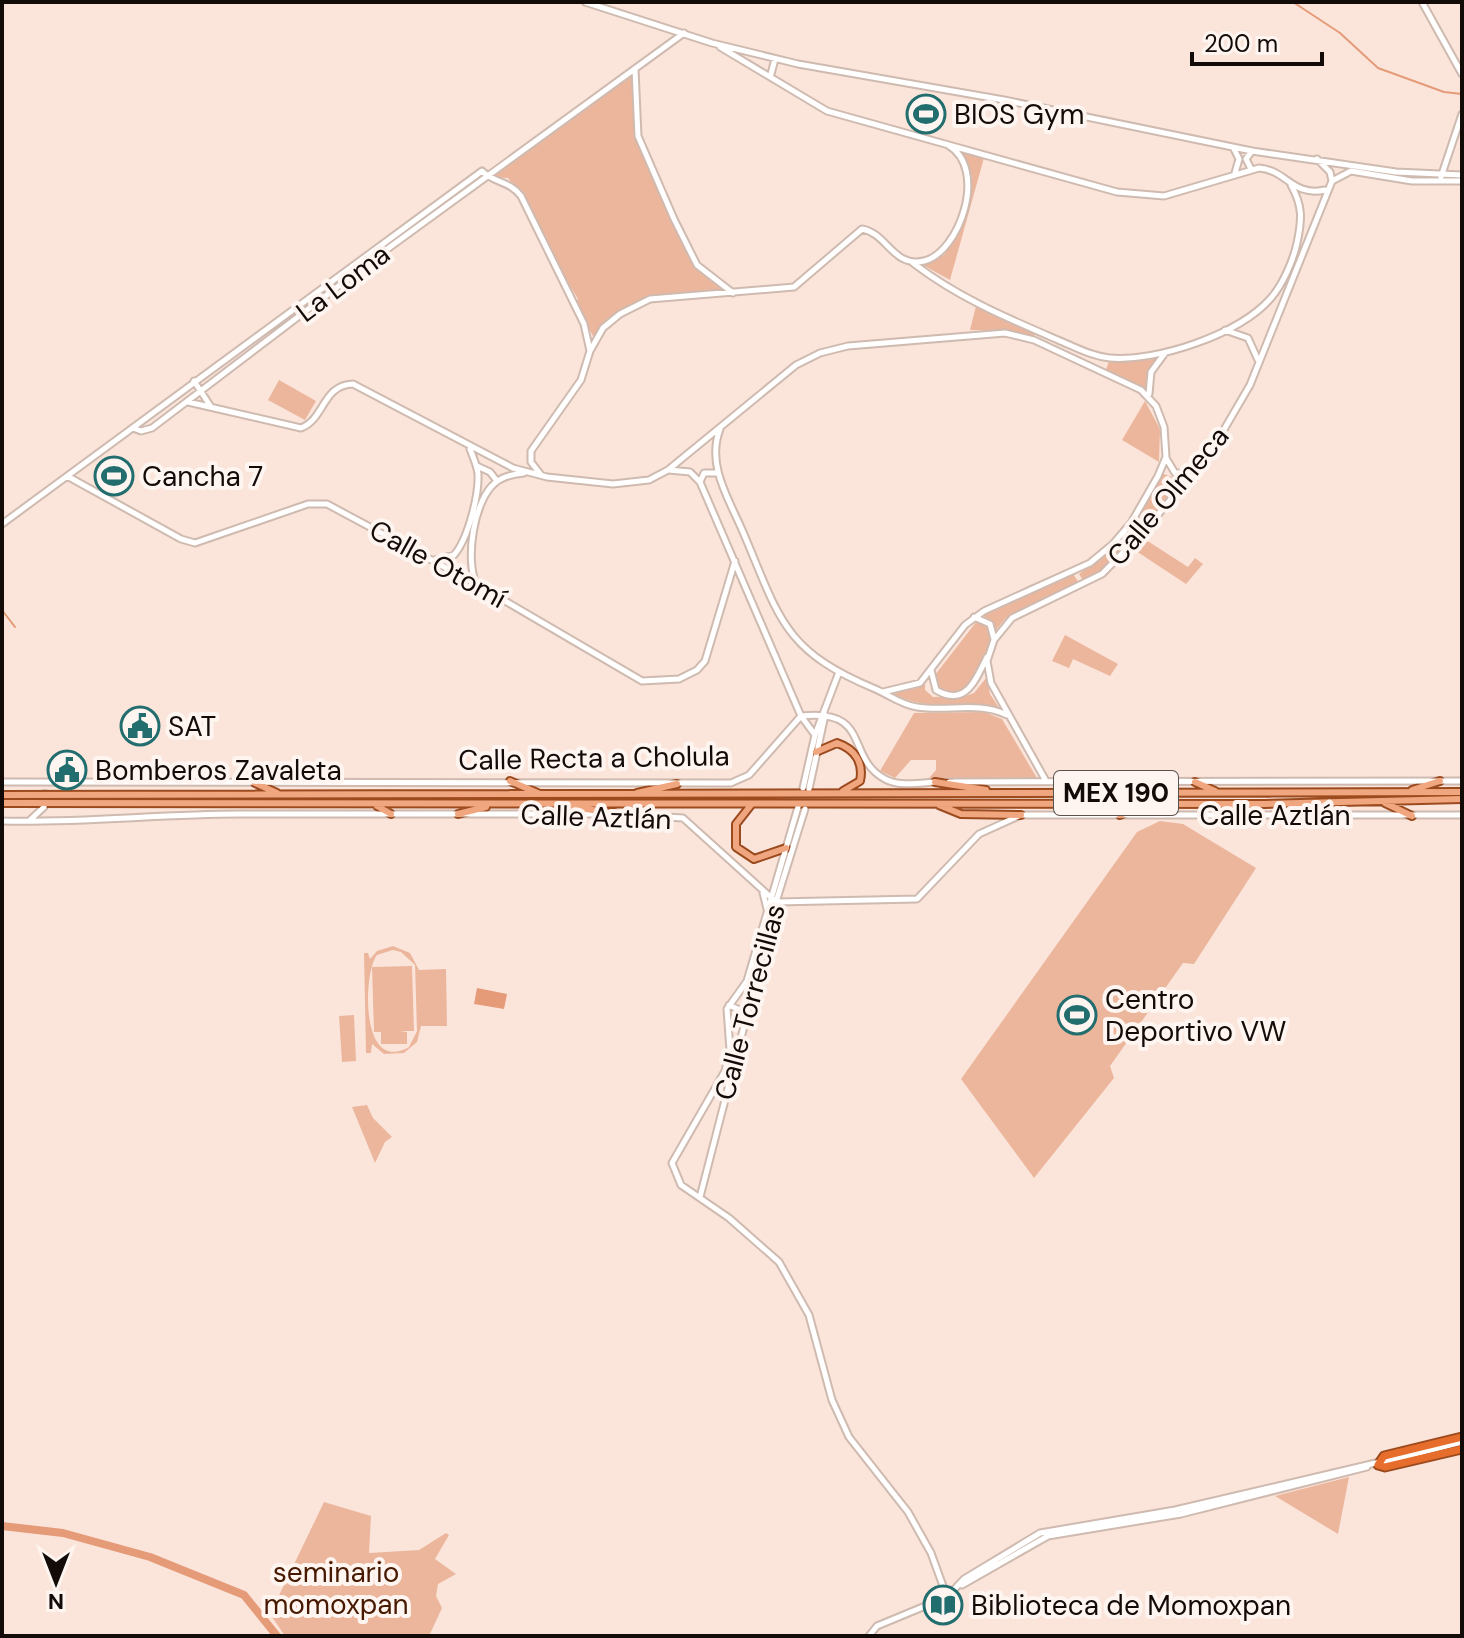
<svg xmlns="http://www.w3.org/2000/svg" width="1464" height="1638" viewBox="0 0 1464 1638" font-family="'DM Sans',sans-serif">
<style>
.green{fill:#ecb69d;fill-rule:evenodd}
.water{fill:#e59a78}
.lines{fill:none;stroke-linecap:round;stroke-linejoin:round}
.stream{stroke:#e59a78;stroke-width:2}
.river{stroke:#e59a78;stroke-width:8}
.secondary-tunnel{stroke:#d8c4bb;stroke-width:5;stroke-dasharray:5 2.5;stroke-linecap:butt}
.secondary-casing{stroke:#cfbab0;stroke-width:9}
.primary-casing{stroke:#9c4b1f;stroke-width:10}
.highway-casing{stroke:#9c4b1f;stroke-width:11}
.secondary{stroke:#fff;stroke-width:5}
.primary{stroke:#f0a780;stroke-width:6}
.highway{stroke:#e66d2b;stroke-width:7}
.labels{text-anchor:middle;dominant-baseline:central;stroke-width:8;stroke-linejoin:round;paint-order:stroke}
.shield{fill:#fef5f1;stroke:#59514e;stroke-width:2}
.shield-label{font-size:26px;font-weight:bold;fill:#120b08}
.poi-label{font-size:28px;fill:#120b08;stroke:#fef5f1;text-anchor:start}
.street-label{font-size:28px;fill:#120b08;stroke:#fef5f1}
.park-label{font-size:28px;fill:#481901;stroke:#fef5f1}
</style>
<rect width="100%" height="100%" fill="#fbe5db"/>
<!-- green -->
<path class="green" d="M635 69 637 128 697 265 734 293C682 292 624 288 594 338L575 303 578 299C553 260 535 215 508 178L488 177Z
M961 151 984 158 950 280 921 264 944 255 959 228 972 177Z
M976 306 1035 334 1034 337 1009 331 970 330Z
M1159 356 1148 373 1146 390 1106 370 1109 361Z
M279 380 316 401 305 420 268 400Z
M1145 401 1160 429 1159 462 1122 440Z
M108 456 129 461 119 495 99 490Z
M1161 473 1183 481C1157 516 1124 562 1084 582L1079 574C1116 547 1144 517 1161 473Z
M1143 538 1188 567 1195 558 1203 564 1186 584 1133 549Z
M1073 574 1080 584 1006 618 996 630 991 620 983 616Z
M977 621 987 623 992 633C987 655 969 710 938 688L935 675Z
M1065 635 1118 664 1110 676 1073 659 1069 668 1052 661Z
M987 677 990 694 1000 709C963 700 929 713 894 694L925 683V690L933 697 966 696 974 693Z
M984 712 1002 719 1037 778H929L936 770V760H911L895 778 880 771 914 713Z
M1160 821 1183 824 1256 868 1194 964 1183 963 1110 1066 1114 1078 1034 1178 961 1079 1137 832Z
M393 946 410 953 419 970 446 969 447 1026H421L417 1042 404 1053 384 1054 372 1044 371 1053H366L364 953H368L370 959 377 951ZM393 950 401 952 415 965 417 1031 409 1047C360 1075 363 973 377 955Z
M412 966 414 1031H400L407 1032V1044H381V1032H374L372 967Z
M354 1015 356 1061 342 1062 339 1016Z
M367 1105 373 1118 392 1137 385 1142 375 1163 352 1107Z
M1349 1477 1338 1534 1275 1496Z
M324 1502 371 1516 369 1553 419 1550 446 1533 449 1535 435 1559 456 1574 438 1584 436 1596 442 1608 429 1636H285L270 1614Z"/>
<!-- water -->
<path class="water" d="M477 988 507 994 504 1009 474 1004Z"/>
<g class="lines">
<!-- stream -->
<path class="stream" d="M1293 2 1340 33 1378 68 1444 92 1462 94
M2 610 15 627"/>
<!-- river -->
<path class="river" d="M2 1526 63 1533 150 1557 244 1595 277 1636"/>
<!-- secondary-tunnel -->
<path class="secondary-tunnel" d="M44 806 45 789"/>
<!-- secondary casing -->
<g class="secondary-casing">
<path id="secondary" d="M585 2 712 43 798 64 1004 100 1252 151 1396 172 1462 175
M1422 2 1462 74
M720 47 827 111 1117 192 1164 196 1259 168C1287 170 1292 197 1325 190
M635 69 638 136 674 219 697 265 733 293
M771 74 775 59
M1234 149 1239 159 1235 173
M1317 159 1330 172 1332 181
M1251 169 1246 159 1252 151
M1441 177 1462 114
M913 263C957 297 1007 318 1058 340 1075 347 1091 356 1110 358 1157 362 1240 334 1271 298 1283 284 1293 261 1297 243 1302 220 1303 206 1291 185
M1225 330 1248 338 1258 360
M194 381 211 407
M1149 394 1151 372 1165 353
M188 402 301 428C325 419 322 385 353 384L513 468 547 477 613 484 649 480 668 470 796 365 820 353 848 346 1005 333 1034 340 1141 390 1156 406 1164 427 1166 457 1158 476 1131 523 1113 544 1090 563 984 611 965 625 920 683 883 692
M133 428 141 431 152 428 386 250 684 33
M720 429C706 465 729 499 743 532 779 616 782 650 873 688 888 694 901 705 917 707 948 712 978 701 1007 715
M1166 458 1175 473H1194
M477 466 490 472 497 481
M669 470 690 472 700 482 801 716 815 735
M541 475 531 462V451L581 380 590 351 603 328 620 314 650 299 794 287 862 229C887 233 893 268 924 261 959 253 989 169 948 145
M67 476 181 539 195 543 308 504H327L476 584 642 681 679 679 697 670 705 661 735 561
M700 482 704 473H717
M2 524 482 171C494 183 510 181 521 196L584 324 590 351
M434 560 454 555C468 539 479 495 478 474 477 465 473 457 470 449
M476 583C465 559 474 500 495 483 503 476 514 474 524 473
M974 617 990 624 994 639
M931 670 936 690C966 708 976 679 987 657
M1046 781 991 683 987 661 994 640 1012 618 1102 574 1148 527 1215 445 1250 385 1332 181 1351 171 1412 181H1462
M2 782 731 783 749 775 801 716C872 708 845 758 885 779 899 787 920 783 935 782
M949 782 1462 781
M803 788 815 735 839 672
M809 789 825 715
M798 807 747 981 727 1009 730 1050 725 1071 672 1163 681 1185 729 1218 779 1262 809 1315 832 1400 849 1437 908 1512 931 1553 947 1597
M615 814 683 818 776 902 917 899 979 834 1021 815H1462
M30 820 44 807
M2 821C82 823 160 814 240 814 360 813 480 815 601 814
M763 893 768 913
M729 1005 746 1013
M700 1197 776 902 805 809
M1380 1463 1462 1442
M962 1585 1048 1536 1181 1514 1367 1467
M869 1636 877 1626 947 1597 964 1579 1040 1533 1175 1510 1380 1462"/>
</g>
<!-- primary casing -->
<g class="primary-casing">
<path id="primary" d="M816 752 837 743C855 749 864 763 860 781L843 791
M510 781 540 794
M935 782 986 790
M1195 782 1215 791
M255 783 277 793
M1412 790 1440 781
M637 793 677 784
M2 795 1462 792
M2 803 1265 804 1462 799
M1385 803 1412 816
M751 805 736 824V847L754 859 786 848
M939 805 961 814 1021 815
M377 806 391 814
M568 806 617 814
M458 814 486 807
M1120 815 1146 804"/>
</g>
<!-- highway casing -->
<g class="highway-casing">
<path id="highway" d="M1462 1437 1384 1456 1378 1465 1385 1467 1462 1449"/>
</g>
<!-- secondary -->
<use href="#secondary" class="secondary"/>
<!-- primary -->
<use href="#primary" class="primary"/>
<!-- highway -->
<use href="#highway" class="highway"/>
</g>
<!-- icons -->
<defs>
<g id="stadium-ring" transform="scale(2)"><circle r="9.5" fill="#fef5f1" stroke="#226d6e" stroke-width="1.5"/><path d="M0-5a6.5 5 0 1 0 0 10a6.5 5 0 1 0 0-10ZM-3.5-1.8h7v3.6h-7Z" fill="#226d6e"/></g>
<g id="civic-ring" transform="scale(2)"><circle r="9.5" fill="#fef5f1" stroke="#226d6e" stroke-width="1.5"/><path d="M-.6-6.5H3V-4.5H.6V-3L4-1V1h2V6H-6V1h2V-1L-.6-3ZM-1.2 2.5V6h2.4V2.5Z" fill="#226d6e"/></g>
<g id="library-ring" transform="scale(2)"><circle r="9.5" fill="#fef5f1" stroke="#226d6e" stroke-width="1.5"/><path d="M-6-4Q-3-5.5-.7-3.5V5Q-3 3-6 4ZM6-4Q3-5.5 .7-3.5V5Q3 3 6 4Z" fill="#226d6e"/></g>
</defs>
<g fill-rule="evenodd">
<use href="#stadium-ring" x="926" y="114"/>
<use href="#stadium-ring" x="114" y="476"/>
<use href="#civic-ring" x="140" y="726"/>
<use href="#civic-ring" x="67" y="770"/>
<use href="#stadium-ring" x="1077" y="1015"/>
<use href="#library-ring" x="943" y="1605"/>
</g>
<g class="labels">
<!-- shield labels -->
<rect class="shield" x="1054" y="771" width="124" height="44" rx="6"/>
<g class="shield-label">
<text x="1116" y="793">MEX 190</text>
</g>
<!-- poi labels -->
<g class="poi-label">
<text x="954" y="114">BIOS Gym</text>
<text x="142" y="476">Cancha 7</text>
<text x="168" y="726">SAT</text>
<text x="95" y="770">Bomberos Zavaleta</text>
<text x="1105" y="999">Centro<tspan x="1105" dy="32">Deportivo VW</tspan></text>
<text x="971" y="1605">Biblioteca de Momoxpan</text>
</g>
<!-- street labels -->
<g class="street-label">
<text transform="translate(343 283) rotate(-37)">La Loma</text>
<text transform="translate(1168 496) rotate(-50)">Calle Olmeca</text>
<text transform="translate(438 564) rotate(29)">Calle Otomí</text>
<text transform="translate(594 758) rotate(-1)">Calle Recta a Cholula</text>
<text x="1275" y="815">Calle Aztlán</text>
<text transform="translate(596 817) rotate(2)">Calle Aztlán</text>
<text transform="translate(750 1002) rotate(-75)">Calle Torrecillas</text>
</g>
<!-- park labels -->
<g class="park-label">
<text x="336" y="1572">seminario<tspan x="336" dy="32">momoxpan</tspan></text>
</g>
</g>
<!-- border -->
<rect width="1464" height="1638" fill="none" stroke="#120b08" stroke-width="8"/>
<!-- north arrow -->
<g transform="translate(56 1582) rotate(180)" stroke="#fef5f1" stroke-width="6" paint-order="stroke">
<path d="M0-6L14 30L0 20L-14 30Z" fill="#120b08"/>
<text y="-12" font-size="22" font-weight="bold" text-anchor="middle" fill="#120b08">N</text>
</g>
<!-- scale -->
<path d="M1192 52v12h130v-12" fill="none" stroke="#120b08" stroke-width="4"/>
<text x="1204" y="52" font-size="24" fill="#120b08" stroke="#fef5f1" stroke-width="6" paint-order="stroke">200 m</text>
</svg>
